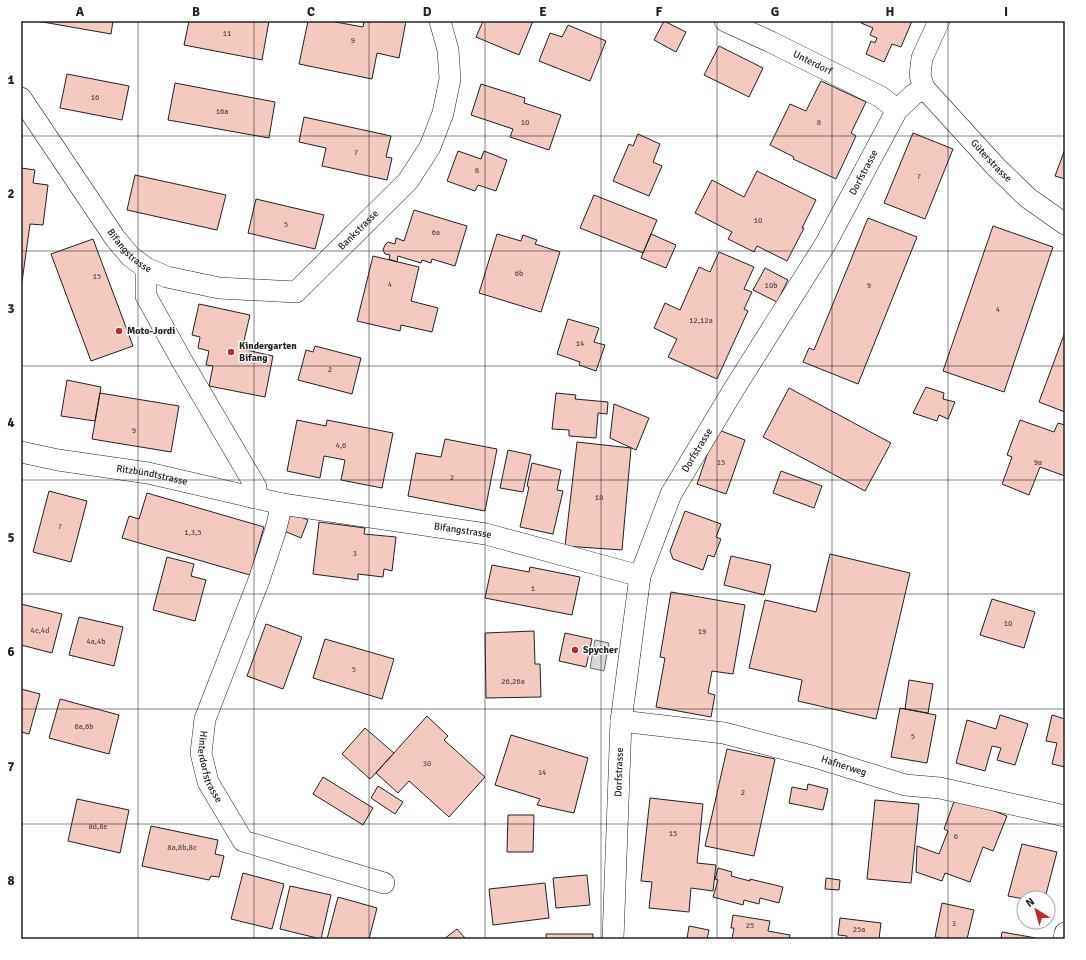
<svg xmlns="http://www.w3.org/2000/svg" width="1086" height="960" viewBox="0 0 1086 960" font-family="Signika,sans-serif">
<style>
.water{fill:#d9d9d9;stroke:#6f6f6f}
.building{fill:#f3c9c0;stroke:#222}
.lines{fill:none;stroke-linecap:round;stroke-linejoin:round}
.street-casing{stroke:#222;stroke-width:22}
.street{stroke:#fff;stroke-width:21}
.grid{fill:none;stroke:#222;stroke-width:1;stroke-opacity:0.55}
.poi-dot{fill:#c62828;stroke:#fff;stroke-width:1.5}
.labels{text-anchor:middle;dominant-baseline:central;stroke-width:3;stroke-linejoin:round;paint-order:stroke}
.number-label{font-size:8px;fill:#564c4a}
.street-label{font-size:10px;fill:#222;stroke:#fff}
.poi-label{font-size:10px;font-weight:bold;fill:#222;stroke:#fff;text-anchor:start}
.neatline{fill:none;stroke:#222;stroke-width:1.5}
.grid-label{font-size:13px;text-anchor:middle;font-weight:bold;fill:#222}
</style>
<rect width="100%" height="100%" fill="#fff"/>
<!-- water -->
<path class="water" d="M595 640 609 643 604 671 590 668Z"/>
<!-- building -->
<path class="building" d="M37 21H113L111 34Z
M189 21H269L262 60 184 45Z
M308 21H330L363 27 364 21H406L399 58 377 53 372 79 299 64Z
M483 21H533L519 55 476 37Z
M664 21 686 32 676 52 654 40Z
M862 21H912L901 47 892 44 884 62 866 54 871 41 875 43 877 38 870 35 873 28 861 23Z
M568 25 606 41 590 81 539 61 550 33 562 37Z
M719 46 763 68 749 97 704 75Z
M67 74 129 86 122 120 60 108Z
M821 81 866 102 851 133 856 136 836 179 793 159 794 157 770 145 790 104 806 111Z
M175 83 275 102 269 138 168 120Z
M481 84 525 98 524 103 561 115 549 150 510 137 513 129 471 115Z
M304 117 391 136 386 157 392 158 387 180 322 166 326 148 299 142Z
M913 133 953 149 925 219 884 203Z
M638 134 660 144 653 162 662 166 649 196 613 181 629 144 633 146Z
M1065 149V179L1055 176Z
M458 151 481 159 484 151 507 160 496 191 478 185 475 191 447 181Z
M21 168 35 170 33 183 48 185 43 225 30 224 22 282H21Z
M757 171 816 200 802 228H804L787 261 757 246 754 252 728 239 732 232 695 213 712 180 744 197Z
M135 175 226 195 217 230 127 210Z
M594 195 657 220 643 253 580 228Z
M256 199 324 215 315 249 248 233Z
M414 210 467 226 455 266 432 259 431 263 422 260 421 263 398 256 397 262 389 259 390 255 385 254 383 250 385 245 388 242 395 244 396 238 404 241Z
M868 218 917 237 858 384 803 362 809 348 814 350Z
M993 226 1053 247 1004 392 943 371Z
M497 234 521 241 523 235 537 240 535 244 560 252 541 312 479 293Z
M651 234 676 245 666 268 641 258Z
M93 239 133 346 91 361 51 254Z
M719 252 754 267 744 289 752 292 744 309 748 311 717 379 668 357 677 339 654 328 665 303 680 310 699 267 710 272Z
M373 256 419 267 411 301 438 308 432 332 401 325 400 331 357 321Z
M765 268 788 280 777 302 753 290Z
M199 304 250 315 242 349 273 356 265 397 209 386 213 366 206 365 209 351 198 348 200 337 192 335Z
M568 319 599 328 594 342 605 345 596 371 579 365 580 362 557 354Z
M1065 332V412L1039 402Z
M315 346 361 358 352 394 298 380 306 350 313 352Z
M67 380 101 387 95 421 61 416Z
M926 387 944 393 943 399 955 402 948 419 939 415 937 421 913 413Z
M789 388 891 443 865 491 763 437Z
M100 393 179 406 171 452 92 439Z
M556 393 576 395 575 399 608 402 607 414 598 413 596 438 569 436V430L552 429Z
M614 404 649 418 636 450 610 438Z
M297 420 326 426 327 420 393 433 382 488 341 480 345 460 324 456 320 478 287 471Z
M1020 420 1054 432 1058 423 1065 425V476L1040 467 1029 495 1002 484 1012 457 1007 455Z
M716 429 745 440 726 494 697 484Z
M445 439 497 449 485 511 408 496 416 453 441 457Z
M577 442 631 448 622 550 565 546Z
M508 450 531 455 523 492 500 488Z
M532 463 561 470 557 490 563 491 553 534 520 527 529 487 527 486Z
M781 471 822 486 814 508 773 493Z
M49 491 87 501 71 562 33 552Z
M147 493 264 527 250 575 122 538 129 516 139 519Z
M685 511 721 524 716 537 721 539 714 557 708 555 703 570 673 559 670 551Z
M291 513 308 520 301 538 284 531Z
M319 522 365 528 364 534 396 537 392 571 384 569 383 577 358 574V580L313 574Z
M830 554 910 573 876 719 798 701 802 680 749 668 765 600 816 612Z
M731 556 771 565 764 595 724 585Z
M167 557 194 564 191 576 206 580 195 621 153 610Z
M492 565 529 572 530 567 580 577 572 615 485 598Z
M671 592 745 605 733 674 712 671 708 693 715 695 711 717 656 707 665 658 660 657Z
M992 599 1035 612 1024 648 980 635Z
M21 604 62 614 52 653 21 645Z
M79 617 123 627 114 666 69 655Z
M266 624 302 637 283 689 247 676Z
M534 631 535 664H540L541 697 486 698 485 633Z
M565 633 592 639 586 667 559 661Z
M325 639 394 659 382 699 313 678Z
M909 680 933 684 928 713 905 709Z
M21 689 40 694 29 734 21 732Z
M60 699 119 715 109 754 49 738Z
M900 708 936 715 927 763 891 757Z
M1000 715 1028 724 1015 765 997 760 1001 748 992 746 985 771 956 763 967 720 996 729Z
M1052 715 1065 719V767L1052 764 1057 743 1046 741Z
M427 716 448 736 444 740 485 777 449 817 409 781 398 793 376 773Z
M365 728 394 753 370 779 342 754Z
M511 735 588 758 574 813 537 805 540 799 495 785Z
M727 749 775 759 754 856 705 846Z
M323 777 373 808 363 825 313 794Z
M808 784 828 789 823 810 789 803 792 787 807 790Z
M378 786 403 802 395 814 371 798Z
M956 796 1007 816 993 851 983 847 970 882 945 873 942 881 916 872 917 846 939 854 948 831 944 829Z
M650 798 703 804 697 863 716 865 713 891 691 888 689 912 649 908 652 882 641 881Z
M77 799 129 810 120 853 68 841Z
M875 800 919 804 911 883 867 879Z
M508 815H534L533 852H507Z
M151 826 218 840 215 854 224 856 219 877 211 876 209 880 142 866Z
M1022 844 1057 852 1045 898H1024V899L1008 896Z
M718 868 732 872 731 876 750 881V879L783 887 779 903 760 898 759 904 744 900 743 905 713 897 718 880 715 879Z
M243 873 284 884 272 929 231 919Z
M587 875 590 905 556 908 553 878Z
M826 878 840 880 839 890 825 889Z
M545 883 549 918 493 925 489 889Z
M290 886 331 895 321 939 280 929Z
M338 897 377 908 369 939H327Z
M942 903 974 910 967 939H948L935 937Z
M733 915 770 921 768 931 790 935 789 939H732L734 928H731Z
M840 918 881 923 879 939H846L847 936 838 935Z
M689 926 709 930 707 939H687Z
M457 929 465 938 464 939H444Z
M1002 932 1036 938V939H1001Z
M546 934H593V939H546Z"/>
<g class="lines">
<!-- street casing -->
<g class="street-casing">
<g id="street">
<path id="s1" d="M725 21 771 42 881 97 897 110"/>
<path id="s2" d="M924 88 996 167 1028 198 1065 224"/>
<path id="s3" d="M21 98 115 238 130 256 146 268 167 277 219 288 296 292 408 181 430 147 443 113 450 79 448 50 440 21"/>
<path d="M146 268V296L182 361 256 487 254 498"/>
<path id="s4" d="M21 452 58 460 148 473 282 504 486 534 640 576"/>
<path id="s5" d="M282 504 275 532 259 580 205 719 201 753 208 782 243 841 384 883"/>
<path id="s6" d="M621 721 724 733 815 757 905 785 940 788 1065 816"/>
<path id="s7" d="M613 939 621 721 640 576 671 494 734 389 826 243 897 110 913 95 924 88 920 75 922 58 939 21"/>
<path d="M1064 939 1065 933"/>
</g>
</g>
<!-- street -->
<use href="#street" class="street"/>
</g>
<!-- grid -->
<path class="grid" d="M138 21V939M254 21V939M369 21V939M485 21V939M601 21V939M717 21V939M832 21V939M948 21V939M21 136H1065M21 251H1065M21 366H1065M21 480H1065M21 594H1065M21 709H1065M21 824H1065"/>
<!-- markers -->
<g class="poi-dot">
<circle cx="119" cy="331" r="4"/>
<circle cx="231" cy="352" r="4"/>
<circle cx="575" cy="650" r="4"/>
</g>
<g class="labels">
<!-- number labels -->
<g class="number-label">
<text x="227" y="33">11</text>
<text x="353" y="40">9</text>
<text x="95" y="97">16</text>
<text x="222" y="111">16a</text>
<text x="525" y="122">10</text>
<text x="819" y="122">8</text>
<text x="356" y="152">7</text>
<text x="477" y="170">8</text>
<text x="919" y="176">7</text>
<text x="758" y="220">10</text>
<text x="286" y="224">5</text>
<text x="436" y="232">6a</text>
<text x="519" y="273">6b</text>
<text x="97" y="276">15</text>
<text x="390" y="284">4</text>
<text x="771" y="285">10b</text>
<text x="869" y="285">9</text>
<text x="998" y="309">4</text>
<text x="701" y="320">12,12a</text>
<text x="580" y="343">14</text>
<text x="330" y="369">2</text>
<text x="134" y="430">9</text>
<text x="341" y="445">4,6</text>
<text x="721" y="462">15</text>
<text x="1038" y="462">9a</text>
<text x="452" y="477">2</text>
<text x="599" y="497">18</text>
<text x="60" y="526">7</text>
<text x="193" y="532">1,3,5</text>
<text x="355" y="553">3</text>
<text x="533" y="588">1</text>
<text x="1008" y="623">10</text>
<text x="40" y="630">4c,4d</text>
<text x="702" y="631">19</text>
<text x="96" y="641">4a,4b</text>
<text x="354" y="669">5</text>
<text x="513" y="681">26,26a</text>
<text x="84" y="726">6a,6b</text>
<text x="913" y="736">5</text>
<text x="427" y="763">30</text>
<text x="542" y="772">34</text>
<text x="743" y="792">2</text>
<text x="98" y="826">8d,8e</text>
<text x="673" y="833">15</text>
<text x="956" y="836">6</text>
<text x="182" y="847">8a,8b,8c</text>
<text x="954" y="923">3</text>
<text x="750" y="925">25</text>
<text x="859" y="929">25a</text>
</g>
<!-- street labels -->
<g class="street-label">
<text stroke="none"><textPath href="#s1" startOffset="97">Unterdorf</textPath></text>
<text stroke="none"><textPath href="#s2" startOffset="99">Güterstrasse</textPath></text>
<text stroke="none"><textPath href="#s7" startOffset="827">Dorfstrasse</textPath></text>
<text stroke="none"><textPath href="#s3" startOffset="453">Bankstrasse</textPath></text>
<text stroke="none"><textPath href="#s3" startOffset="188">Bifangstrasse</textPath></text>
<text stroke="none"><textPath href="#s7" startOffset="503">Dorfstrasse</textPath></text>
<text stroke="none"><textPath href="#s4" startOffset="133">Ritzbündtstrasse</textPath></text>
<text stroke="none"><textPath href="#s4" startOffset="449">Bifangstrasse</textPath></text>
<text stroke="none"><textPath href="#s5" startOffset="278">Hinterdorfstrasse</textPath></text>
<text stroke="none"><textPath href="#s6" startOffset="228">Hafnerweg</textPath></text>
<text stroke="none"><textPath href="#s7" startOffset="167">Dorfstrasse</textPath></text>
</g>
<!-- poi labels -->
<g class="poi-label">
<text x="127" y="331">Moto-Jordi</text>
<text x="239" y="346">Kindergarten<tspan x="239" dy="12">Bifang</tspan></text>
<text x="583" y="650">Spycher</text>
</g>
</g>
<!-- border -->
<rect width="1086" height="960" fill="none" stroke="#ffffff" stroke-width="44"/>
<!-- north arrow -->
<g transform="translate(1036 910) rotate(323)"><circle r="19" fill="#ffffff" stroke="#a7a7a7"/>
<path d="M0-3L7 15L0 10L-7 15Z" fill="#c62828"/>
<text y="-6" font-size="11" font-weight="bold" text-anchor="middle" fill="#222222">N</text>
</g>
<rect x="22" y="22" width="1042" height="916" class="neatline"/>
<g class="grid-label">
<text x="80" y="16">A</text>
<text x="196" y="16">B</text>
<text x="311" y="16">C</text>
<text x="427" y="16">D</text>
<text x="543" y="16">E</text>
<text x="659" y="16">F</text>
<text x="775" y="16">G</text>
<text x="890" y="16">H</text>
<text x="1006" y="16">I</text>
<text x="11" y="84">1</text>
<text x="11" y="198">2</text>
<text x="11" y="313">3</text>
<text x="11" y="427">4</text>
<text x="11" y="542">5</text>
<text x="11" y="656">6</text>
<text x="11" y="771">7</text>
<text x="11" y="885">8</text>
</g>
</svg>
